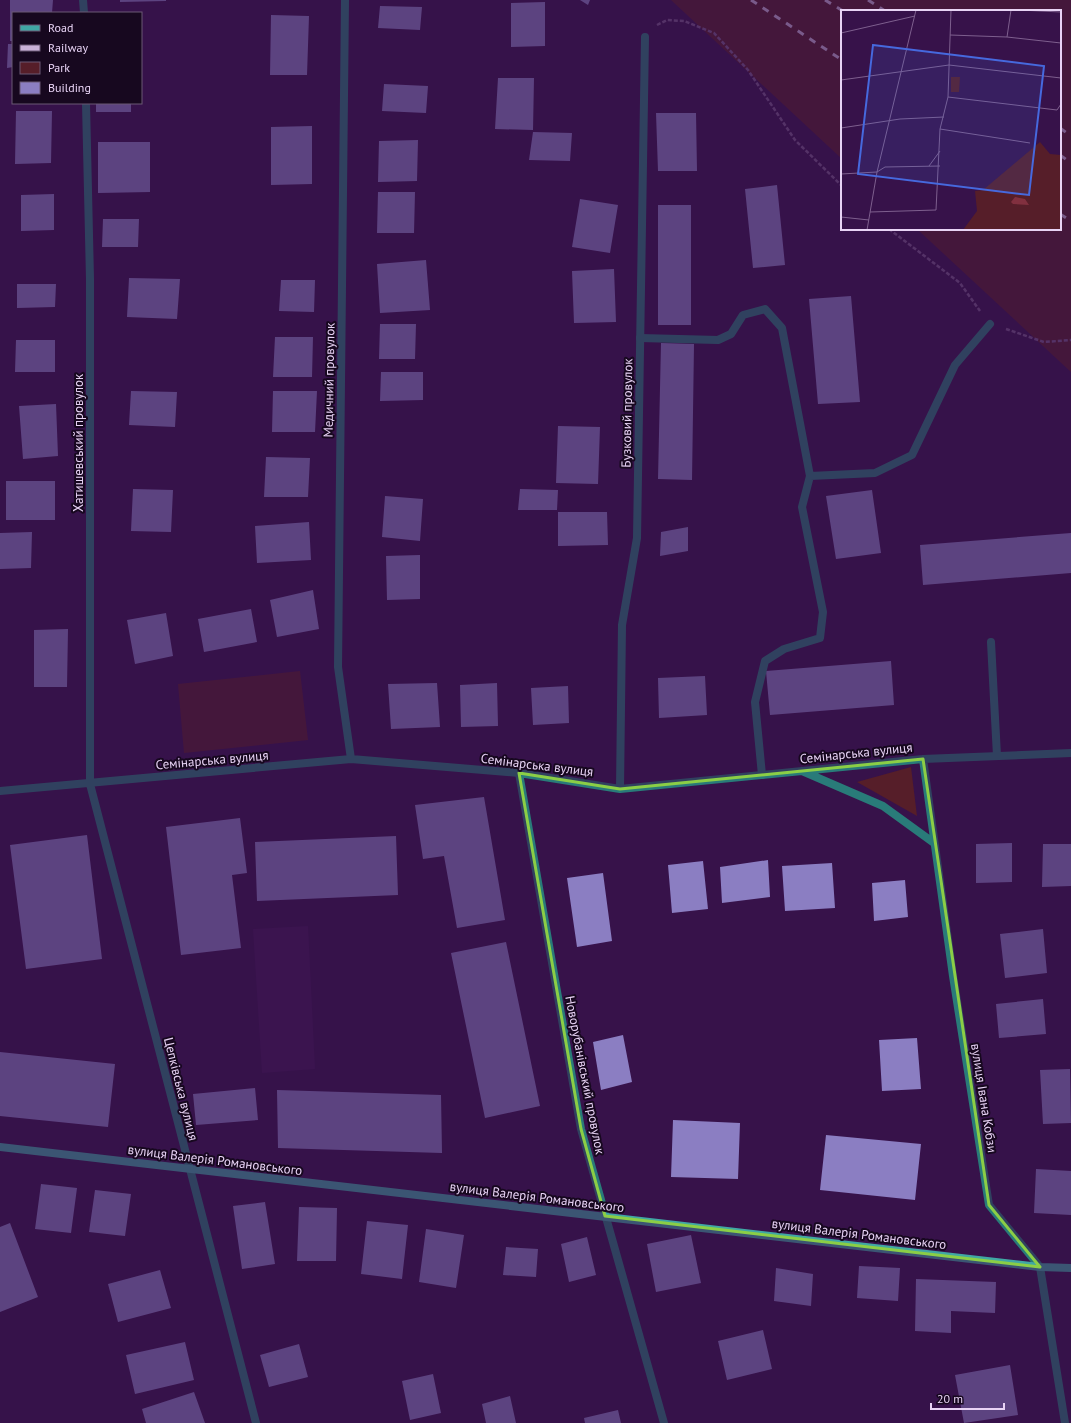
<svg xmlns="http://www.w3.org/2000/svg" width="1071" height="1423" viewBox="0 0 1071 1423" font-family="'PT Sans',sans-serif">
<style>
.built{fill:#401756}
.green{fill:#561e29}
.building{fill:#8b7ec2}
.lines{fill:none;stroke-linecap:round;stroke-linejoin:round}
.path{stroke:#795a8a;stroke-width:2.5;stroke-dasharray:4 2;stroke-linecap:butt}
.lane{stroke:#297b79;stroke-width:8}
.street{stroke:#297b79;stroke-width:8}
.secondary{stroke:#40a7a4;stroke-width:8}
.rail{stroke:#cab2d8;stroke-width:3;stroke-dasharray:7 7;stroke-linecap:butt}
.marked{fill:none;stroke:#8bce46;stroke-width:3;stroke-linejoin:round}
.labels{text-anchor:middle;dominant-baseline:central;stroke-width:4;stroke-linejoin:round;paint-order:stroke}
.street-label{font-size:13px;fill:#e8d3f5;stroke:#17081f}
.inset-road{fill:none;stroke:#7e5f8e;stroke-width:1}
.view{fill:#4669de;fill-opacity:0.15;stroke:#4669de;stroke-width:2}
.inset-edge{fill:none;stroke:#e8d3f5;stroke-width:2}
</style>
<rect width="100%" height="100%" fill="#37124a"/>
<!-- built -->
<path class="built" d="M308 926 315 1069 262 1073 253 929Z"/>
<!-- green -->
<path class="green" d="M671 0H1071V372L917 229H1060V11H842V159Z
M300 671 308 740 184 753 178 684Z
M911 767 917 816 857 782Z"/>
<!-- building -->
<path class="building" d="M10 0H53L52 13H13V41H10Z
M120 0H166V1L120 2Z
M580 0H590L588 5Z
M545 2V46L511 47V3Z
M380 6 422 7 420 30 378 28Z
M271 15 309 16 307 75H270Z
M8 44H13V67L7 68Z
M498 78H534L533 130 495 129Z
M384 84 428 86 426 113 382 111Z
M96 103H131V112H96Z
M16 111H52L51 163 15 164Z
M656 113H696L697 171H658Z
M312 126V184L271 185V127Z
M533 132 572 133 570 161 529 160Z
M418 140 417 181 378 182 379 141Z
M98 142H150V192L98 193Z
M777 185 785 265 753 268 745 189Z
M378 192H415L414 233H377Z
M54 194V230L21 231V195Z
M580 199 618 205 610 253 572 247Z
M658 205H691V325H658Z
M103 219H139L138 247H102Z
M426 260 430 310 380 313 377 264Z
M614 269 616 322 574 323 572 271Z
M129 278 180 279 177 319 127 317Z
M281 280H315L314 312 279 311Z
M17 284H56L55 307 17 308Z
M851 296 860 402 818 404 809 299Z
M380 324H416L415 359H379Z
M275 337H313L312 377H273Z
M16 340H55V372H15Z
M661 343 694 344 692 480 658 479Z
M381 372H423V400L380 401Z
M131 391 177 392 175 427 129 425Z
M273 391H317L315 432H272Z
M56 404 58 456 23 459 19 406Z
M558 426 600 427 598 484 556 483Z
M266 457 310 458 308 497H264Z
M6 481H55V520H6Z
M133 489 173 490 171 532 131 531Z
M520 489 558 490 557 510H518Z
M872 490 881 553 836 559 826 496Z
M385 496 423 499 420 541 382 537Z
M558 512H607L608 545 558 546Z
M309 522 311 560 257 563 255 526Z
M688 527V551L660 556 661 532Z
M32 532 31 568 0 569V533Z
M1071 533V573L923 585 920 545Z
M420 555V599L387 600 386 556Z
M313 590 319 629 277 637 270 600Z
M251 609 257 642 204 652 198 619Z
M166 613 173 656 135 664 127 620Z
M68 629 67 687H34V630Z
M891 661 894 705 770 715 766 671Z
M705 676 707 715 659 718 658 678Z
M437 683 440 727 391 729 388 684Z
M497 683 498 726 461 727 460 685Z
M568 686 569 723 533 725 531 688Z
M484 797 505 920 457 928 444 856 423 859 415 805Z
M240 818 247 873 232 875 241 948 181 955 166 827Z
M87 835 102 959 26 969 10 845Z
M396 836 398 895 257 901 255 842Z
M1012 843V882L976 883V844Z
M1043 844H1071V886L1042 887Z
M768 860 770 897 722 903 720 867Z
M703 861 708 909 672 913 668 865Z
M832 863 835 908 785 911 782 866Z
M603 873 612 941 577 947 567 878Z
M905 880 908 917 874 921 872 883Z
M1043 929 1047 973 1005 978 1000 934Z
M506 942 540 1106 485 1118 451 953Z
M1043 999 1046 1034 999 1038 996 1004Z
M623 1035 632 1082 601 1090 593 1042Z
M917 1038 921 1089 882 1091 879 1040Z
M0 1052 115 1064 108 1127 0 1116Z
M1070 1069 1071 1123 1043 1124 1040 1070Z
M255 1088 258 1120 196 1125 193 1094Z
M277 1090 441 1095 442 1153 278 1148Z
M673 1120 740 1123 738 1179 671 1177Z
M826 1135 921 1144 915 1200 820 1190Z
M1036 1169 1071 1171V1215L1034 1213Z
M41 1184 77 1188 71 1233 35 1229Z
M95 1190 131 1194 125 1236 89 1232Z
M265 1202 275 1264 242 1269 233 1206Z
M299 1207 337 1208 336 1261H297Z
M367 1221 408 1225 402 1279 361 1274Z
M10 1223 38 1297 0 1312V1227Z
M426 1229 464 1235 456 1288 419 1282Z
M691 1235 701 1283 656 1292 647 1244Z
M587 1237 596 1275 569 1282 561 1244Z
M506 1247 538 1249 536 1277 503 1275Z
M859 1266 900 1268 898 1301 857 1298Z
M776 1268 813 1274 811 1306 774 1301Z
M160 1270 171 1308 118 1322 108 1284Z
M916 1279 996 1282 995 1313 951 1311V1333L915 1331Z
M763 1330 772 1369 727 1380 718 1341Z
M185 1342 194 1380 135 1394 126 1355Z
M299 1344 308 1377 269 1387 260 1355Z
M1010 1365 1018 1415 964 1423 955 1375Z
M433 1374 441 1413 410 1420 402 1381Z
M194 1392 205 1423H146L142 1409Z
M510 1396 516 1423H486L482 1404Z
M618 1410 621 1423H585L584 1418Z"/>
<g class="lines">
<!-- path -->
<path class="path" d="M657 25 667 20 684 21 714 33 748 70 795 140 842 186
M889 229 960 283 980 311
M1006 329 1044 342 1071 340"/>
<!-- lane -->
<path class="lane" d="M640 338 718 340 731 334 743 315 765 309 782 328 810 476
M991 642 997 756
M762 775 755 702 765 661 784 649 820 638 823 612 802 507 810 476 875 473 912 455 955 365 990 324"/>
<!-- street -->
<path class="street" d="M83 0 84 13
M345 0 338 667 351 759
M86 103 90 279V784L256 1423
M923 759 953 976 989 1205 1040 1267 1065 1423
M802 771 883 806 934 843
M519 773 581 1129 664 1423
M620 789 622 625 637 538 645 37
M0 791 351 759 519 773 620 789 923 759 1071 753"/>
<!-- secondary -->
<path class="secondary" d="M0 1147 1040 1267 1071 1268"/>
<!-- rail -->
<path class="rail" d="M751 0 842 60
M825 0 843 11
M868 0 885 11
M1060 128 1071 136
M1060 155 1071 163
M1060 214 1071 221"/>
</g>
<!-- marked area -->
<path d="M0 0H1071V1423H0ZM923 759 989 1205 1040 1267 605 1216 581 1129 519 773 620 789Z" fill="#37124a" fill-opacity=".55" fill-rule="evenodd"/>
<path class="marked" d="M923 759 989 1205 1040 1267 605 1216 581 1129 519 773 620 789Z"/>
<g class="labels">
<!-- street labels -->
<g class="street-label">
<text transform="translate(329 380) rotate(-89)">Медичний провулок</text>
<text transform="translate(627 413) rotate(-89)">Бузковий провулок</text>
<text transform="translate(78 443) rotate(-90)">Хатишевський провулок</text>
<text transform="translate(856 753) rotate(-6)">Семінарська вулиця</text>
<text transform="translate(212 760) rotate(-5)">Семінарська вулиця</text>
<text transform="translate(537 765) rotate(7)">Семінарська вулиця</text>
<text transform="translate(585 1075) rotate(79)">Новорубанівський провулок</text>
<text transform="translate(181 1089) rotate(76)">Цепківська вулиця</text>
<text transform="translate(984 1098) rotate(81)">вулиця Івана Кобзи</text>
<text transform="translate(215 1160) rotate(7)">вулиця Валерія Романовського</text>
<text transform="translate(537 1197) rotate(7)">вулиця Валерія Романовського</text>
<text transform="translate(859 1234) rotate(7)">вулиця Валерія Романовського</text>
</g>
</g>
<!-- overview -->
<g transform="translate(841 10)">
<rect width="220" height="220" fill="#37124a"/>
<path d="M110 67H119L118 82H110ZM199 132 209 144 220 145V220H122L136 201 134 181 142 180Z" fill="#561e29"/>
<path d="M174 187 184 189 188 195 172 194 170 192Z" fill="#81303f"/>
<path class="inset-road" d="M178 0 220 2M0 23 74 6M109 25 166 27 220 33M166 27 170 0M0 70 108 55 220 68M107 87 216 100 220 94M0 118 59 109 103 107M99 119 189 133M88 156 99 141M0 164 36 162 44 157 99 156M29 202 95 200 99 119 107 87 110 0M0 207 28 210M26 220 36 162 75 0"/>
<path class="view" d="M32 35 203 56 188 185 17 164Z"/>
<rect width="220" height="220" class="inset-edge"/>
</g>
<!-- legend -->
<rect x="12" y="12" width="130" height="92" fill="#17081f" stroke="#6b5975"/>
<rect x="20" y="25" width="20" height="6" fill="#40a7a4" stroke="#6b5975"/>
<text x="48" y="32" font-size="12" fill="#e8d3f5">Road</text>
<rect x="20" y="45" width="20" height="6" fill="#cab2d8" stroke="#6b5975"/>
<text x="48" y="52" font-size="12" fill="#e8d3f5">Railway</text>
<rect x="20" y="62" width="20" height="12" fill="#561e29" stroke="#6b5975"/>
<text x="48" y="72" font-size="12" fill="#e8d3f5">Park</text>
<rect x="20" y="82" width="20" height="12" fill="#8b7ec2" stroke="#6b5975"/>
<text x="48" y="92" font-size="12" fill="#e8d3f5">Building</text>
<!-- scale -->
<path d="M931 1403v6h73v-6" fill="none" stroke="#e8d3f5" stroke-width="2"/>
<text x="937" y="1403" font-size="12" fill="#e8d3f5" stroke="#17081f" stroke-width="3" paint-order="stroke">20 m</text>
</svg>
